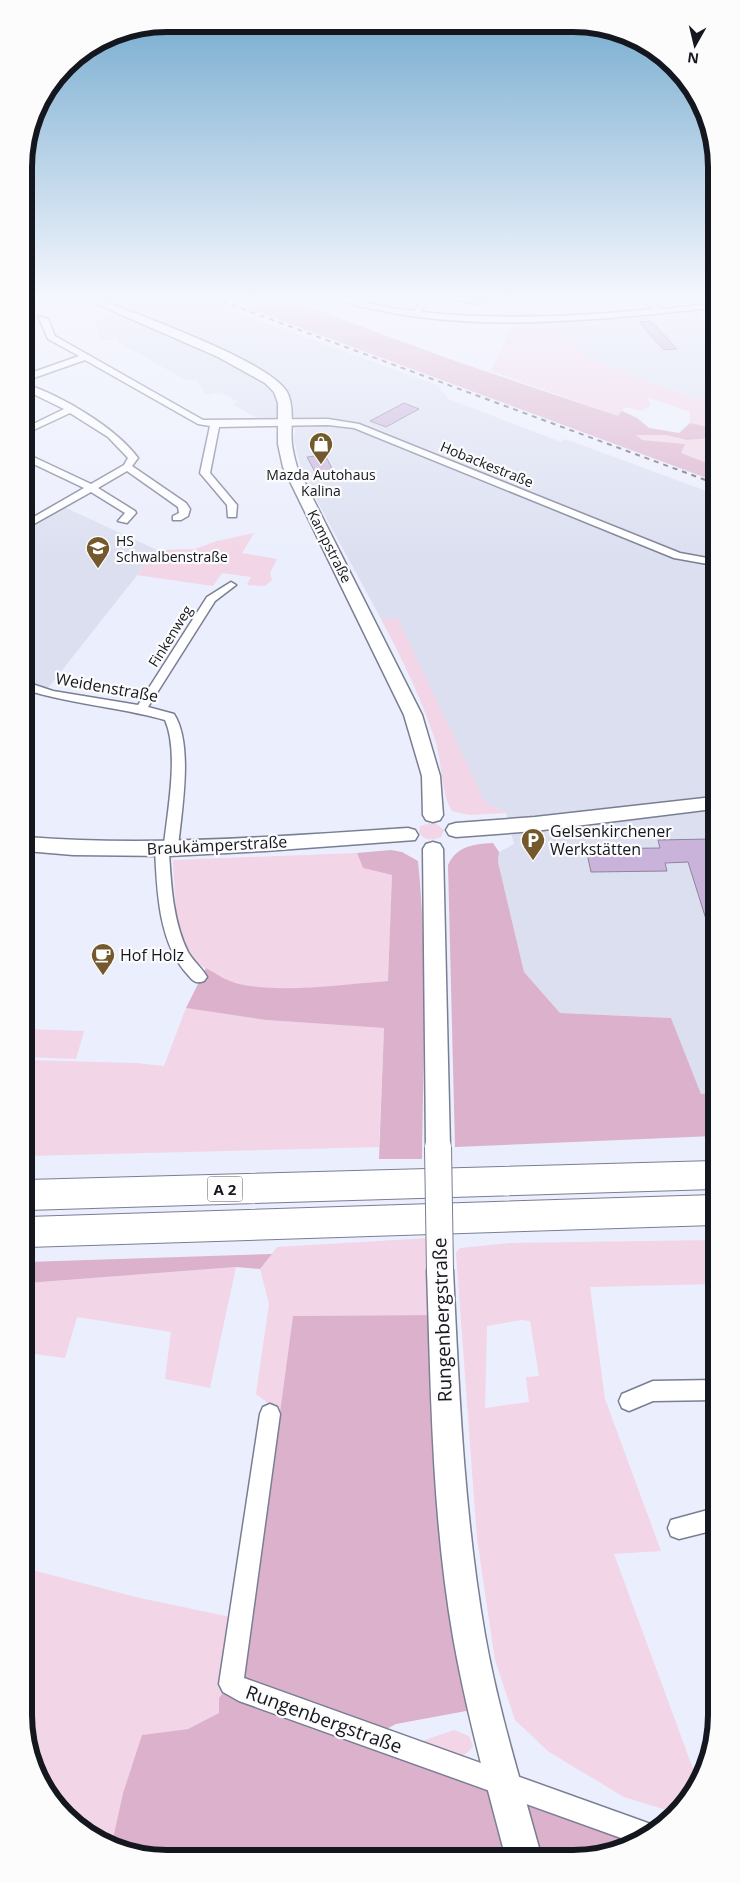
<svg xmlns="http://www.w3.org/2000/svg" width="740" height="1883" viewBox="0 0 740 1883" font-family="'Open Sans',sans-serif">
<style>
.built{fill:#dbdff0}
.green{fill:#f2d5e6;fill-rule:evenodd}
.forest{fill:#dcb1cb}
.building{fill:#c9b3db;stroke:#8f8499}
.lines{fill:none;stroke-linecap:round;stroke-linejoin:round}
.street-casing{stroke:#797e93;stroke-width:3}
.secondary-casing{stroke:#797e93;stroke-width:3}
.highway-casing{stroke:#797e93;stroke-width:2}
.street{fill:#fff;fill-rule:evenodd}
.secondary{fill:#fff;fill-rule:evenodd}
.highway{fill:#fff;fill-rule:evenodd}
.tram{stroke:#61636d;stroke-width:1}
.rail-far1{stroke:#61636d;stroke-width:2;stroke-dasharray:5 5;stroke-linecap:butt}
.rail{stroke:#61636d;stroke-width:2.5;stroke-dasharray:6 6;stroke-linecap:butt}
.secondary-bridge-casing{stroke:#797e93;stroke-width:28;stroke-linecap:butt}
.secondary-bridge{stroke:#fff;stroke-width:26}
.labels{text-anchor:middle;dominant-baseline:central;stroke-width:4.5;stroke-linejoin:round;paint-order:stroke}
.far-street-label{font-size:14px;fill:#15171f;stroke:#fcfcfc}
.far-poi-label{font-size:14px;fill:#15171f;stroke:#fcfcfc}
.shield{fill:#fcfcfc;stroke:#5a5c61;stroke-width:1}
.shield-label{font-size:15px;font-weight:bold;fill:#15171f}
.street-label{font-size:16px;fill:#15171f;stroke:#fcfcfc}
.poi-label{font-size:16px;fill:#15171f;stroke:#fcfcfc;text-anchor:start}
.near-street-label{font-size:19px;fill:#15171f;stroke:#fcfcfc}
.rim{fill:none;stroke:#15171f;stroke-width:6}
</style>
<rect width="100%" height="100%" fill="#ebeefc"/>
<!-- built -->
<path class="built" d="M99 298H198L437 385 449 399 561 442 565 439 712 493 714 1093 701 1094 671 1018 560 1013 524 972 498 862 499 852 514 844 506 813 485 802 398 619H381L303 475 294 441 295 429 260 420 232 404 238 402 221 392 206 395 196 379 188 381 119 343 117 339 101 340 95 322 127 310Z
M696 311 712 335V401L684 395 587 358 555 322Z
M64 507 157 550 48 688 26 681 25 531Z"/>
<!-- green -->
<path class="green" d="M561 298H591L596 302 579 303 580 309 585 315 571 316Z
M513 322H555L587 358 684 395 712 401V428L690 423V412L647 397 651 406 641 411 626 407 618 416 491 371Z
M635 434 666 435 687 440 712 438V465L680 453 685 444 642 440Z
M254 533 242 553 277 559 270 573 272 580 265 586 247 585 251 577 222 573 213 586 137 575 157 550 195 549 217 541Z
M381 619H398L485 802 506 813 469 815 452 811C441 794 442 763 436 743 422 699 402 659 381 619Z
M434 822 444 830 441 837C432 841 424 840 419 833L420 826Z
M357 853 363 868 392 875 388 981C347 984 282 994 243 985 229 982 214 974 202 966 195 961 187 955 183 947 176 933 174 878 173 860Z
M186 1008 266 1020 384 1028 379 1147 27 1156V1060L135 1063 164 1066Z
M27 1029 84 1031 76 1059 27 1057Z
M429 1238 434 1315 293 1316 280 1412 256 1394 269 1304 260 1269 277 1247Z
M715 1240V1284L590 1287 605 1399 661 1551 614 1554 696 1777 686 1803 676 1813 624 1797 549 1752 515 1720 495 1660 477 1539 456 1253 460 1248 510 1243ZM521 1320 530 1321 539 1376 526 1377 529 1402 485 1408 487 1326Z
M236 1267 210 1388 165 1379 171 1332 77 1317 65 1358 27 1353V1283Z
M28 1569 140 1598 235 1618 228 1686 219 1698V1713L188 1729 142 1735 123 1793 112 1843 73 1823 29 1752Z
M454 1730 469 1736 473 1746 467 1753 459 1757 419 1742Z"/>
<!-- forest -->
<path class="forest" d="M254 298H281L289 300 458 362 618 416 622 411 637 418 649 428 679 433 690 423 712 428V438L687 440 666 435H636L642 440 685 444 681 453 712 465V480L252 310 260 304H276Z
M493 843 499 852 498 862 524 972 560 1013 671 1018 701 1094 714 1093V1136L455 1147 448 865C457 846 473 844 493 843Z
M391 850 402 852 418 861C428 960 423 1060 422 1159H379L384 1028 266 1020 186 1008 206 968C218 975 230 983 244 985 287 993 344 984 388 981L392 875 363 868 357 853Z
M272 1254 260 1269 236 1267 27 1283V1262Z
M434 1315 477 1709 396 1724 379 1733 258 1689 235 1674 273 1416 280 1412 293 1316Z
M228 1686 591 1822 643 1839 609 1854 140 1857 112 1843 123 1793 142 1735 188 1729 219 1713V1698Z"/>
<!-- building -->
<path class="building" d="M651 321 677 349 664 350 639 322Z
M404 403 419 409 386 427 370 421Z
M325 455 334 472 316 474 307 457Z
M711 839 713 845 714 935H711L688 862 665 863 667 871 591 872 586 849 660 848 658 840Z"/>
<g class="lines">
<!-- street casing -->
<g class="street-casing">
<path id="street" d="M340 298H350L385 307 414 311 423 298H430L421 312C498 320 576 317 653 309L640 298H647L662 309 712 304V308C609 319 481 333 379 310 367 308 350 306 340 298Z
M440 298H461L485 302 481 304Z
M38 316 48 319 55 336 203 420 328 419 359 424 680 553 713 559V565L674 558 354 428 328 425 219 427 210 473 237 505 236 517H228L227 505 200 473 210 426 198 424 85 360 25 381V375L79 356 48 339Z
M25 384C61 395 116 428 138 458L132 466 186 503 190 509 188 516 181 520H173V516L179 513 178 507 127 471 98 488 135 511 136 513 127 523 118 521 125 513 91 492 25 529V522L84 488 25 460V453L91 484 124 465 128 458 108 437 70 413 25 434V428L64 409 25 390Z
M231 582 236 585 215 601 148 707 174 714C194 745 181 813 178 848L176 851 169 852C171 885 173 922 188 952 193 961 202 968 207 977L204 981C196 984 193 981 188 975 158 943 157 889 155 848L157 845 164 844C168 809 179 751 165 720 119 707 71 704 26 690V682L53 691 138 705 207 597Z
M715 1380V1400L653 1401 629 1411 622 1408 619 1401 622 1394 653 1381Z
M270 1404 277 1407 280 1414 244 1678 659 1827 652 1835 635 1843 239 1701 223 1692 219 1684 260 1414 263 1407Z
M715 1508V1530L679 1539 671 1536 668 1528 671 1520Z"/>
</g>
<!-- secondary casing -->
<g class="secondary-casing">
<path id="secondary" d="M24 298H33L24 302Z
M83 298H96C133 313 270 361 287 392 295 408 290 427 292 445 293 452 295 460 297 467L422 715 440 776 443 815 440 820 433 822 426 820 423 815 422 776 404 715 283 467 278 444V403L274 392 265 383 218 357Z
M713 797V809L535 831 456 837 449 835 446 830 449 825 456 823 535 817Z
M408 828 415 830 418 835 415 840 265 851 169 856 73 855 26 851V837C154 847 280 836 408 828Z
M433 842 440 844 443 849 450 1147 447 1155 438 1158 429 1155 426 1147 423 849 426 844Z
M440 1257 449 1261 453 1270C459 1392 464 1514 485 1635 498 1709 521 1782 541 1855H505C486 1783 466 1711 453 1637 432 1516 431 1393 427 1270L431 1261Z"/>
</g>
<!-- highway casing -->
<g class="highway-casing">
<path id="highway" d="M714 1161V1189L27 1210V1180Z
M714 1195V1225L27 1247V1217Z"/>
</g>
<!-- street -->
<use href="#street" class="street"/>
<!-- secondary -->
<use href="#secondary" class="secondary"/>
<!-- highway -->
<use href="#highway" class="highway"/>
<!-- tram -->
<path class="tram" d="M24 299 29 298"/>
<!-- rail-far1 -->
<path class="rail-far1" d="M213 298 711 482"/>
<!-- rail -->
<path class="rail" d="M707 481 712 483"/>
<!-- secondary-bridge casing -->
<g class="secondary-bridge-casing">
<path id="secondary-bridge" d="M438 1147 440 1270"/>
</g>
<!-- secondary-bridge -->
<use href="#secondary-bridge" class="secondary-bridge"/>
</g>
<!-- sky -->
<linearGradient id="sky" x2="0" y2="1"><stop stop-color="#73aace"/><stop offset="0.53" stop-color="#f6f7fe"/><stop offset="1" stop-color="#f6f7fe" stop-opacity="0"/></linearGradient>
<rect width="740" height="561" fill="url(#sky)"/>
<!-- icons -->
<defs>
<g id="shop-pin" transform="scale(1.25)"><path d="M0 17L-7.5 6A9.5 9.5 0 1 1 7.5 6Z" fill="#73592b" stroke="#fcfcfc"/><path d="M-5-2.5h2.3a2.7 3.5 0 0 1 5.4 0H5L5.5 6h-11ZM-1.5-2.5h3a1.5 2.3 0 0 0-3 0Z" fill="#fff"/></g>
<g id="school-pin" transform="scale(1.25)"><path d="M0 17L-7.5 6A9.5 9.5 0 1 1 7.5 6Z" fill="#73592b" stroke="#fcfcfc"/><path d="M0-5L7-2L0 1L-7-2ZM-4 1L0 2.5L4 1V4Q0 6-4 4Z" fill="#fff"/></g>
<g id="parking-pin" transform="scale(1.25)"><path d="M0 17L-7.5 6A9.5 9.5 0 1 1 7.5 6Z" fill="#73592b" stroke="#fcfcfc"/><path d="M-3.5-5.5H1a3.5 3.5 0 0 1 0 7H-1V5.5H-3.5ZM-1-3.4V-.6H.8a1.4 1.4 0 0 0 0-2.8Z" fill="#fff"/></g>
<g id="cafe-pin" transform="scale(1.25)"><path d="M0 17L-7.5 6A9.5 9.5 0 1 1 7.5 6Z" fill="#73592b" stroke="#fcfcfc"/><path d="M-5.5-4.5H6V0H3Q3 3.5 0 3.5H-2.5Q-5.5 3.5-5.5 0ZM3-3.2v2h1.7v-2ZM-6 4.5H4V6H-6Z" fill="#fff"/></g>
</defs>
<g fill-rule="evenodd">
<use href="#shop-pin" x="321" y="444"/>
<use href="#school-pin" x="98" y="548"/>
<use href="#parking-pin" x="533" y="840"/>
<use href="#cafe-pin" x="103" y="955"/>
</g>
<g class="labels">
<!-- far-street labels -->
<g class="far-street-label">
<text transform="translate(487 464) rotate(22)">Hobackestraße</text>
<text transform="translate(330 546) rotate(63)">Kampstraße</text>
<text transform="translate(170 636) rotate(-58)">Finkenweg</text>
</g>
<!-- far-poi labels -->
<g class="far-poi-label">
<text x="321" y="474">Mazda Autohaus<tspan x="321" dy="16">Kalina</tspan></text>
<text x="116" y="540" text-anchor="start">HS<tspan x="116" dy="16">Schwalbenstraße</tspan></text>
</g>
<!-- shield labels -->
<rect class="shield" x="207.5" y="1176.5" width="35" height="25" rx="4"/>
<g class="shield-label">
<text x="225" y="1189">A 2</text>
</g>
<!-- street labels -->
<g class="street-label">
<text transform="translate(107 687) rotate(10)">Weidenstraße</text>
<text transform="translate(217 845) rotate(-3)">Braukämperstraße</text>
</g>
<!-- poi labels -->
<g class="poi-label">
<text x="550" y="831">Gelsenkirchener<tspan x="550" dy="18">Werkstätten</tspan></text>
<text x="120" y="955">Hof Holz</text>
</g>
<!-- near-street labels -->
<g class="near-street-label">
<text transform="translate(442 1320) rotate(-92)">Rungenbergstraße</text>
<text transform="translate(324 1719) rotate(20)">Rungenbergstraße</text>
</g>
</g>
<!-- crop -->
<path d="M0 0H740V1883H0ZM167 32H573A135 135 0 0 1 708 167V1715A135 135 0 0 1 573 1850H167A135 135 0 0 1 32 1715V167A135 135 0 0 1 167 32Z" fill="#fcfcfc" fill-rule="evenodd"/>
<path class="rim" d="M167 32H573A135 135 0 0 1 708 167V1715A135 135 0 0 1 573 1850H167A135 135 0 0 1 32 1715V167A135 135 0 0 1 167 32Z"/>
<!-- north arrow -->
<g transform="translate(695 45) rotate(188)" stroke="#fcfcfc" stroke-width="4" paint-order="stroke">
<path d="M0-4L9 19L0 12L-9 19Z" fill="#15171f"/>
<text y="-8" font-size="14" font-weight="bold" text-anchor="middle" fill="#15171f">N</text>
</g>
</svg>
